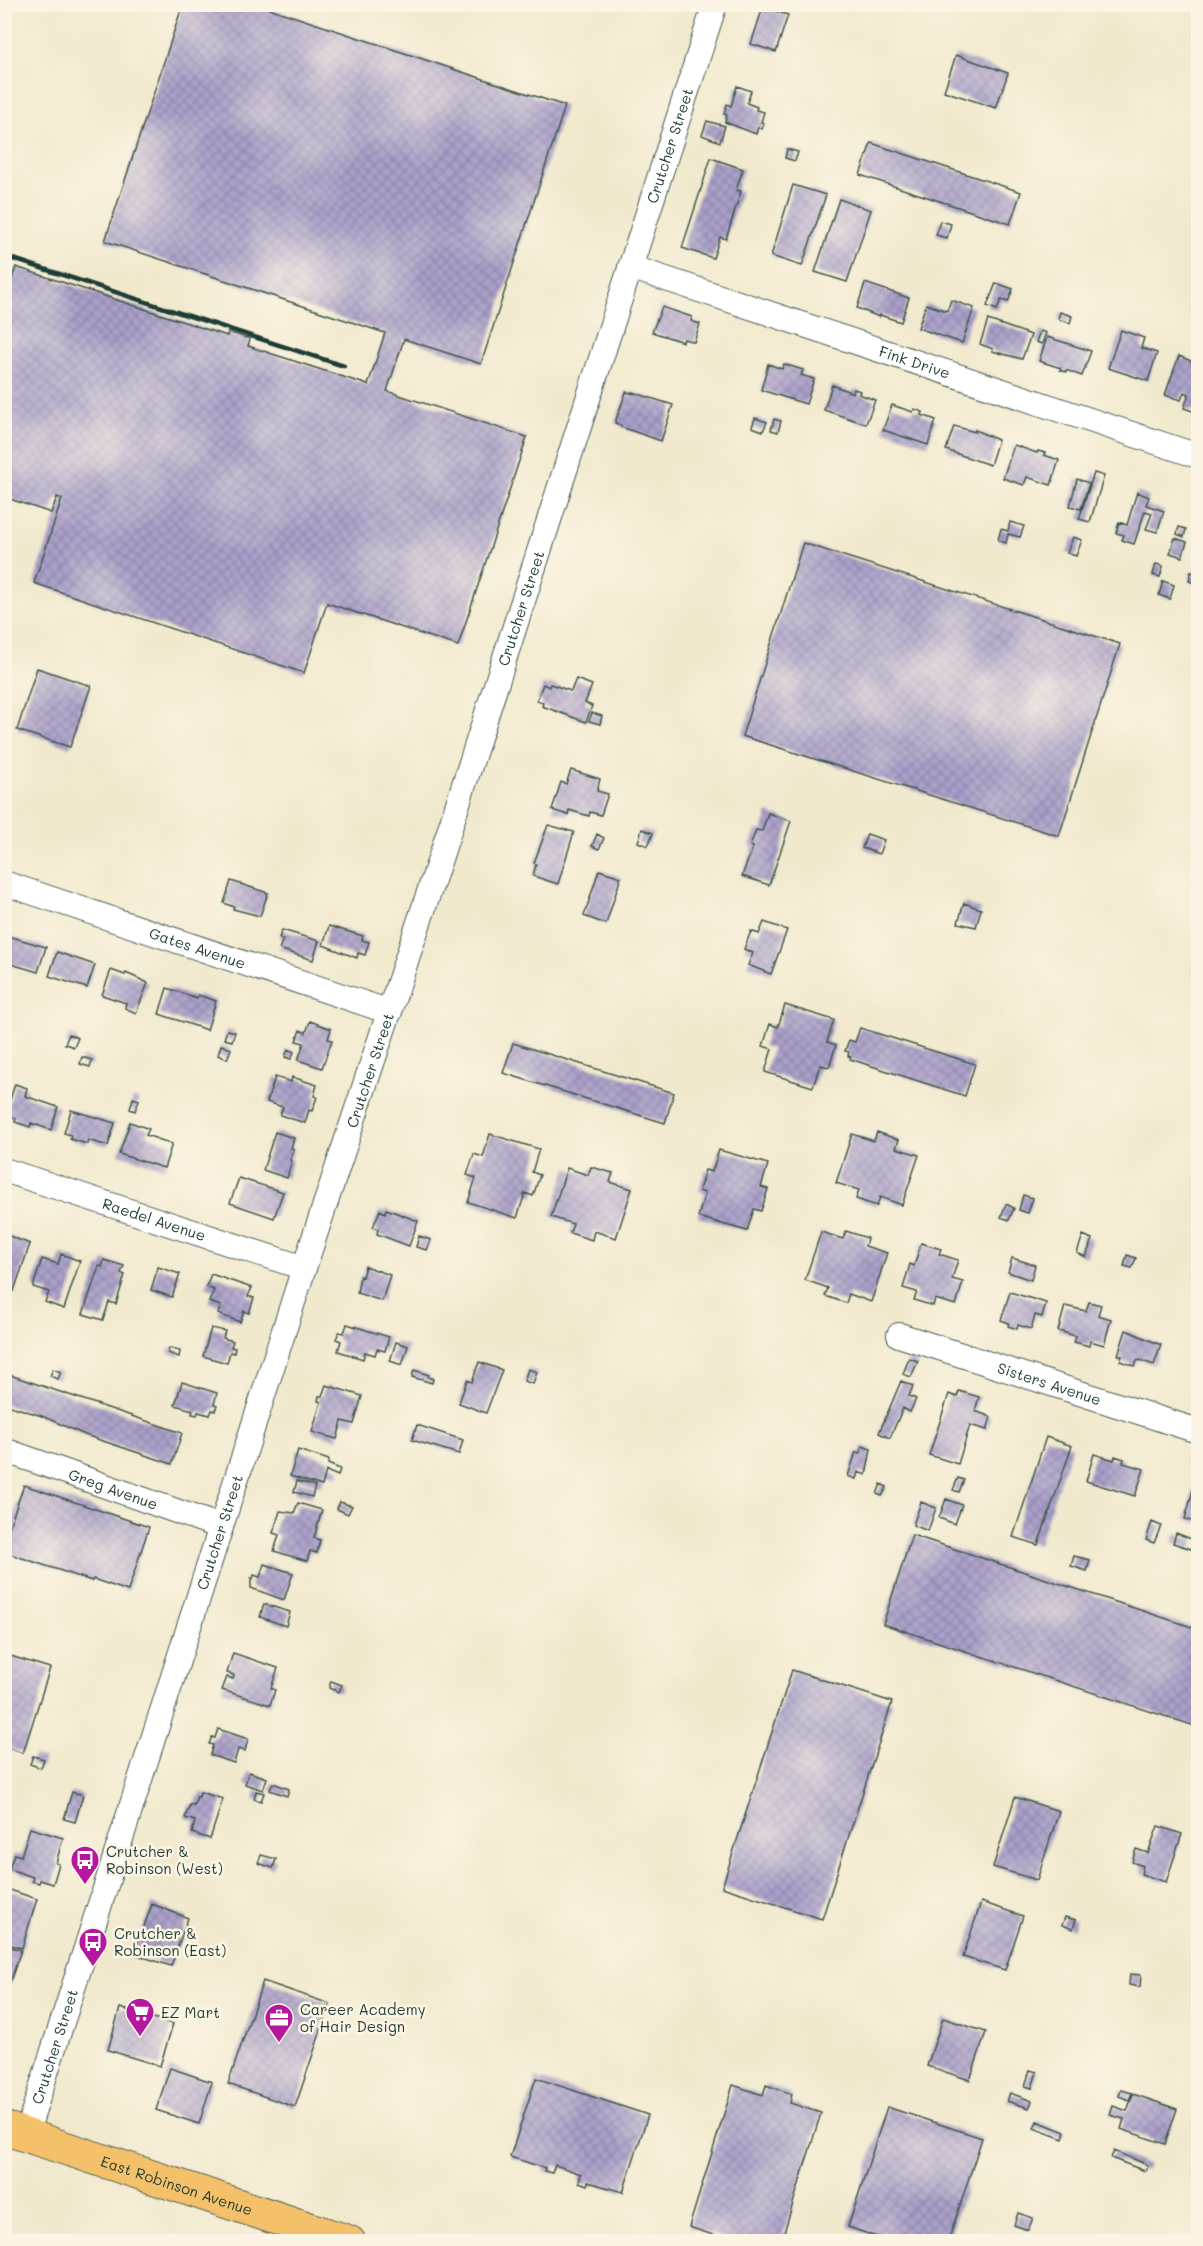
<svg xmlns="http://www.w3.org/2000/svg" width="1203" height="2246" viewBox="0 0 1203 2246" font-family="Mali,sans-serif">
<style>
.building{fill:url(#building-cross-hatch)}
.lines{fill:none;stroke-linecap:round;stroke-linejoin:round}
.minor-casing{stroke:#3e574b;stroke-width:26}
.highway-casing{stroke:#3e574b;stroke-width:35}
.minor{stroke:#fff;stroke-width:24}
.highway{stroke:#f4c16b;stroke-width:33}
.rail{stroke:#1f3d34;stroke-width:4.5}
.labels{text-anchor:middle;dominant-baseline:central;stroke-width:5;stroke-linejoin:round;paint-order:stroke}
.street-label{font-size:15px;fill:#1f3d34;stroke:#fcf5e5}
.poi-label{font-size:15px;fill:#1f3d34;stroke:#fcf5e5;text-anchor:start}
</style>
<defs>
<pattern id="building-cross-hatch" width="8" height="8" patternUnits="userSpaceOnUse" patternTransform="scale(1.5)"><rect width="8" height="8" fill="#aba0cb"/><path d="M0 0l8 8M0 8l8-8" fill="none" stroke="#8b84a6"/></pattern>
</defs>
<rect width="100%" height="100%" fill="#fcf5e5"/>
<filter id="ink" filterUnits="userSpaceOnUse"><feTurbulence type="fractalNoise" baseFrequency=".0167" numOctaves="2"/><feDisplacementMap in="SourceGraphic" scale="12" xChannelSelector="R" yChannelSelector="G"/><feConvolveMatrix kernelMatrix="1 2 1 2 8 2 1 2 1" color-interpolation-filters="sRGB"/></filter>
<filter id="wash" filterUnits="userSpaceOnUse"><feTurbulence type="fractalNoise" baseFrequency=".008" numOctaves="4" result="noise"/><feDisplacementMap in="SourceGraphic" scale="24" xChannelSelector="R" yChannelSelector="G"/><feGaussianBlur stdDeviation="1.35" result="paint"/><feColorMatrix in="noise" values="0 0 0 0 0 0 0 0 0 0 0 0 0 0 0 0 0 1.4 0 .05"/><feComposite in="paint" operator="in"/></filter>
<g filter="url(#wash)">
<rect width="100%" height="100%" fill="#f1e9cd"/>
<g id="blocks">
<!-- building -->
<path class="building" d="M183 4H256L565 106 481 364 404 339 387 391 527 437 458 646 327 603 304 673 34 583 62 499 57 497 51 513 4 497V302L16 267 227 336 228 332 250 339 248 346 368 385 385 333 105 241Z
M763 7 788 15 776 52 751 44Z
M956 55 1008 73 996 108 944 91Z
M737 86 751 91 747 103 757 107 756 110 764 112 761 122 764 123 762 129 758 127 756 134 725 122 727 115 724 114 727 104 731 106Z
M707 121 725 126 720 142 702 135Z
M871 143 1021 192 1010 224 860 175Z
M787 149 798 152 795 161 785 158Z
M711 158 743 169 736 190 741 191 726 239 720 237 713 258 682 248Z
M793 185 826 195 802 266 771 256Z
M839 199 871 210 847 282 815 272Z
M940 221 951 224 947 238 936 235Z
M865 283 909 298 901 322 880 315 879 317 857 308Z
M996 283 1013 289 1008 302 1001 300 997 310 987 306Z
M951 300 974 308 962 343 918 328 926 304 947 311Z
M662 307 692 317 691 321 700 324 694 342 684 339 683 342 652 332Z
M1060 312 1072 316 1070 323 1058 319Z
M988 320 1031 335 1022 359 992 351 993 349 980 344Z
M1121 330 1144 338 1141 348 1157 353 1148 381 1108 368Z
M1040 331 1046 333 1042 344 1036 342Z
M1047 337 1091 351 1082 376 1066 370V372L1060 370 1061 368 1039 361Z
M1179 356 1198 364V413L1184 408 1189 394 1184 392 1181 400 1165 395Z
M768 364 782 369 784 364 803 370 801 375 814 379 806 404 761 390Z
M832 385 853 393 854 389 860 391 859 394 875 400 866 424 824 410Z
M626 392 632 393V392L673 405 661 441 621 427V425L615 423Z
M892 405 913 412 914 409 923 412 922 415 936 420 928 445 883 430Z
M755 418 767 422 763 431 752 427Z
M774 419 781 421 778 432 771 430Z
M954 426 975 432V430L998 440 990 465 946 450Z
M1014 445 1037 453 1038 451 1045 453 1044 455 1059 460 1051 485 1027 477 1024 485 1003 478Z
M1094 473 1104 476 1090 522 1079 519Z
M1077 479 1089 483 1081 509 1070 506Z
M1137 492 1149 497 1146 505 1164 511 1157 532 1146 529 1152 513 1145 511 1134 544 1122 540 1124 535 1116 533 1119 522 1127 525Z
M1010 522 1024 526 1020 537 1008 534 1006 543 998 540 1001 529 1008 531Z
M1179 527 1186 529 1184 537 1177 534Z
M1073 537 1082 540 1076 556 1067 553Z
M1175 538 1187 542 1182 557 1170 553Z
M803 543 1120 644 1059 836 742 736Z
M1156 564 1163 566 1160 577 1153 575Z
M1191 572 1198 573 1195 583 1189 581Z
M1163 581 1174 585 1170 599 1159 595Z
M37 668 91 686 70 747 17 730Z
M576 679 592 685 585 703 592 706 586 722 542 706 543 703 537 700 543 684 549 687 550 684 571 691Z
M592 713 602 716 600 724 589 721Z
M571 770 600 779 597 791 608 794 601 815 590 812 589 816 569 810 568 815 552 810 561 782 566 784Z
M768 813 791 821 769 885 742 876 753 847 750 846 756 830 762 831Z
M548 825 574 832 558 884 533 876 536 864 534 863Z
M642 829 653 833 648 846 638 842Z
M597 834 604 838 599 849 592 846Z
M867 834 884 840 879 854 862 848Z
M599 870 621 877 606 924 584 916Z
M231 881 268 893 260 916 233 909 234 907 224 903Z
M964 903 981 909 976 927 958 923Z
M764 922 787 930 771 974 748 965 753 953 744 949 751 931 759 934Z
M329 926 363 936 362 940 369 942 365 955 358 953 357 958 323 945Z
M282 930 319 941 313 960 279 949 283 939 279 938Z
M8 936 46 947 38 972 4 962V946Z
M57 952 95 965 87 988 49 976Z
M111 970 125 975 126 973 148 983 136 1013 125 1008 126 1003 102 995Z
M167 988 197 998 198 995 216 1001 207 1030 159 1014Z
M785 1005 834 1020 827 1042 836 1045 829 1067 820 1065 813 1087 765 1072 772 1049 763 1046 770 1024 778 1027Z
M310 1021 331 1029 328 1039 332 1040 322 1068 298 1060 304 1043 296 1041 300 1030 306 1033Z
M860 1028 975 1064 965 1096 850 1059 851 1057 848 1056 849 1052 845 1051 849 1040 855 1042Z
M227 1030 235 1032 232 1041 224 1039Z
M69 1034 78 1038 74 1047 65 1044Z
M513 1043 674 1093 665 1123 503 1073Z
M221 1045 231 1049 227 1059 218 1055Z
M288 1049 294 1052 291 1059 285 1057Z
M82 1057 92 1060 90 1067 80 1064Z
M275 1077 291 1082 292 1077 317 1085 314 1096 317 1097 312 1111 309 1110 305 1123 280 1115 283 1107 267 1102Z
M15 1084 27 1088 25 1096 58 1107 51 1130 31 1123 30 1127 15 1122 16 1118 5 1115Z
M133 1098 139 1100 135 1111 130 1109Z
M71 1110 115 1123 108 1146 88 1140 87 1144 70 1139 71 1135 64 1133Z
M130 1122 149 1129 146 1135 172 1144 164 1168 119 1154Z
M275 1132 294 1138 291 1148 294 1149 290 1160 292 1161 287 1178 263 1170Z
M877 1132 899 1140 896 1148 919 1155 902 1205 880 1197 877 1206 856 1199 859 1190 836 1183 852 1134 874 1141Z
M490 1134 539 1149 532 1172 540 1175 533 1196 525 1193 517 1218 468 1202 476 1178 467 1175 474 1154 483 1157Z
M719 1150 768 1164 761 1187 768 1189 761 1211 754 1209 747 1231 698 1217 705 1193 699 1191 705 1170 712 1172Z
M591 1167 613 1173 610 1182 632 1189 616 1238 594 1231 592 1240 570 1233 573 1224 551 1217 567 1168 588 1175Z
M239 1178 283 1192 274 1218 230 1203Z
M1023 1195 1033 1198 1028 1213 1019 1210Z
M1006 1204 1014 1208 1009 1220 1001 1217Z
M386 1209 418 1221 409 1246 377 1234 378 1229 373 1227 380 1210 385 1213Z
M846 1231 867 1238 865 1246 887 1253 871 1302 849 1294 846 1303 825 1296 828 1288 805 1280 821 1232 843 1239Z
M4 1234 30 1244 14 1291 4 1288Z
M1083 1235 1092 1239 1086 1257 1077 1253Z
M419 1236 431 1240 427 1250 416 1247Z
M921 1243 941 1249 939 1254 958 1260 952 1279 963 1282 956 1305 935 1299 933 1306 914 1300 917 1292 903 1288 910 1264 914 1266Z
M61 1254 80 1261 64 1309 45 1302 49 1292 33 1287 42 1259 58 1264Z
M1127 1255 1136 1258 1132 1268 1124 1266Z
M1012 1258 1035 1265 1031 1280 1008 1272Z
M104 1260 124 1266 121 1273 125 1275 116 1304 109 1302 103 1320 83 1314 99 1266 102 1267Z
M365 1266 390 1275 382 1301 357 1293 360 1276 362 1277Z
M158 1267 180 1274 172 1297 151 1290Z
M211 1274 252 1288 248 1296 254 1298 249 1313 244 1311 240 1322 218 1314 221 1306 209 1302 214 1290 206 1287Z
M1010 1292 1046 1303 1042 1317 1035 1315 1031 1329 1018 1325 1017 1329 1008 1326 1009 1323 1001 1320Z
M1089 1302 1101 1305 1098 1315 1111 1319 1104 1345 1090 1341 1089 1346 1074 1342 1076 1336 1058 1331 1065 1306 1086 1311Z
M347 1324 389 1337 385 1351 377 1349 375 1355 365 1352 363 1359 338 1351 341 1341 336 1339 339 1332 344 1333Z
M211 1328 225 1331 223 1338 233 1341 231 1347 235 1348 234 1353 230 1352 227 1363 203 1356Z
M1126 1330 1161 1345 1154 1365 1140 1360 1137 1361 1135 1366 1120 1361 1122 1356 1118 1355Z
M396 1342 408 1346 402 1365 390 1361Z
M169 1348 180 1351 179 1357 168 1353Z
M909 1358 918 1361 911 1377 903 1374Z
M479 1362 502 1370 486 1413 459 1403 467 1380 472 1382Z
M53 1369 61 1372 58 1379 50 1376Z
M528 1369 537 1372 533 1384 524 1381Z
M414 1370 429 1375 428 1377 433 1379 432 1383 412 1377Z
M4 1373 182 1433 172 1464 85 1435 42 1416 4 1404Z
M901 1381 913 1386 909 1396 916 1399 910 1412 903 1408 890 1438 879 1433Z
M182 1382 217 1393 214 1404 217 1405 215 1411 212 1410 210 1415 198 1412 197 1415 192 1414 193 1410 175 1405Z
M326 1385 362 1396 354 1424 342 1421 337 1439 312 1432 321 1402 318 1401 319 1396H322Z
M959 1391 979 1397 975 1411 991 1417 987 1430 970 1425 958 1464 929 1455 949 1394 957 1397Z
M417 1425 463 1440 459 1454 412 1440Z
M1046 1437 1072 1446 1038 1545 1013 1537Z
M862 1446 871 1449 866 1475 858 1472 856 1479 848 1476 856 1452 860 1453Z
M298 1450 329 1460 328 1464 340 1469 338 1476 326 1471 322 1486 290 1476Z
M1094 1454 1114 1460 1115 1456 1124 1459 1123 1463 1144 1469 1135 1496 1086 1481Z
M958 1478 964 1480 959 1492 953 1490Z
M297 1481 315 1486 312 1497 294 1492Z
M1195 1483 1198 1484V1523L1185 1519Z
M881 1484 887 1487 882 1496 877 1494Z
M24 1485 149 1527 128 1591 93 1579 92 1581 4 1552V1541Z
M946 1499 962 1505 955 1524 939 1518Z
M340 1502 352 1506 348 1514 337 1509Z
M921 1502 936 1508 928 1531 913 1525Z
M298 1503 322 1510 314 1538 320 1540 317 1553 310 1551 307 1561 274 1551 279 1535 273 1533 280 1511 294 1513Z
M1152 1522 1161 1526 1154 1543 1146 1540Z
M1176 1533 1194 1540 1191 1549 1173 1543Z
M912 1535 1198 1629V1727L883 1624Z
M1074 1556 1090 1560 1087 1571 1071 1566Z
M264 1564 293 1573 284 1600 251 1588V1578L253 1579 254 1575 260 1577Z
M264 1604 290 1612 286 1626 260 1617Z
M233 1653 278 1668 271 1688 275 1690 270 1705 222 1690 227 1677 233 1679 234 1675 227 1673Z
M4 1654 50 1668 23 1753 4 1747Z
M792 1670 892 1702 822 1919 722 1887Z
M331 1681 342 1685 339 1692 329 1688Z
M218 1729 248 1739 245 1751 238 1749 234 1763 210 1755 213 1745 209 1744 212 1737 215 1738Z
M33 1756 44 1759 41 1768 30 1764Z
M249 1772 267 1778 263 1790 245 1784Z
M273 1783 289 1789 287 1796 270 1790Z
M256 1791 264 1793 261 1801 254 1799Z
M72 1792 83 1795 75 1822 64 1819Z
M200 1792 223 1799 210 1839 192 1833 195 1821 185 1818 190 1804 194 1805 197 1796 199 1797Z
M1015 1797 1059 1811 1037 1880 993 1867Z
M1158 1826 1182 1834 1166 1882 1141 1874 1143 1866 1132 1862 1136 1849 1148 1853Z
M30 1828 63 1838 56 1863 59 1864 53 1884 40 1880 39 1883 32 1881 33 1877 9 1869 14 1854 21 1856Z
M261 1855 276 1859 273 1868 258 1863Z
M4 1888 37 1899 22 1948 4 1943Z
M981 1902 1023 1916 1005 1970 963 1957Z
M152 1904 188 1918 171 1966 134 1954Z
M1065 1917 1076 1920 1073 1929 1062 1925Z
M4 1945 21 1950 5 1997H4Z
M1130 1974 1141 1975 1140 1987 1129 1985Z
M263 1981 330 2004 295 2107 228 2084Z
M120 2008 173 2024 160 2066 108 2050Z
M943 2018 986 2032 970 2080 927 2066Z
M170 2068 212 2082 199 2124 156 2110Z
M1030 2070 1037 2072 1032 2088 1025 2086Z
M536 2078 648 2115 623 2192 588 2182 587 2185 579 2182 581 2174 555 2165 552 2173 544 2171 545 2168 510 2157Z
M733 2085 763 2095 766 2085 792 2094 790 2103 821 2113 781 2242H734L689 2227Z
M1121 2090 1132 2093 1129 2100 1119 2096Z
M1010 2093 1032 2101 1029 2108 1007 2101Z
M1133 2094 1177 2109 1165 2144 1121 2129 1124 2119 1110 2115 1113 2106 1127 2111Z
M887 2107 982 2138 948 2242H891L848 2227Z
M1037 2121 1065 2132 1063 2139 1034 2128Z
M1114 2151 1148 2165 1145 2171 1111 2158Z
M1018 2213 1033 2218 1028 2230 1014 2225Z"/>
</g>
</g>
<g filter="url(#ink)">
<use href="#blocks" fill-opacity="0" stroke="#3e574b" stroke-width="1.5"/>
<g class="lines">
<!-- minor casing -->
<g class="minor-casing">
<g id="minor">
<path id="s1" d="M630 267 1198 456"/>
<path id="s2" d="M4 883 390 1012"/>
<path id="s3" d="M4 1170 304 1268"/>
<path id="s4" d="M899 1335 1198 1431"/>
<path id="s5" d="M4 1450 221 1527"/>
<path id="s6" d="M26 2135 304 1268 441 856 715 4"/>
</g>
</g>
<!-- highway casing -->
<g class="highway-casing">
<g id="highway">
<path id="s7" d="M4 2128 349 2242"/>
</g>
</g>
<!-- minor -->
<use href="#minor" class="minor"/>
<!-- highway -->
<use href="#highway" class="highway"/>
<!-- rail -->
<path class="rail" d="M4 256 344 366"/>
</g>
</g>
<!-- icons -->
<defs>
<g id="bus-pin" transform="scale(1.5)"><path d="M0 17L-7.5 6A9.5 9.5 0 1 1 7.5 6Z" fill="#b5179e" stroke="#fcf5e5"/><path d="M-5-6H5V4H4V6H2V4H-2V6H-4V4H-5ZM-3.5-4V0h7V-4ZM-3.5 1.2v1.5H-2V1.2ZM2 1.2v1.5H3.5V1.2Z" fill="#fff"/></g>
<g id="supermarket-pin" transform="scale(1.5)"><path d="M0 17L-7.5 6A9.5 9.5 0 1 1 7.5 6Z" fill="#b5179e" stroke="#fcf5e5"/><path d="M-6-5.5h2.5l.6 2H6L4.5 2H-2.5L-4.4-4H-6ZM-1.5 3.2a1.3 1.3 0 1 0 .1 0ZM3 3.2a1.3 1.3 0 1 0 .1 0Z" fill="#fff"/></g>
<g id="office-pin" transform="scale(1.5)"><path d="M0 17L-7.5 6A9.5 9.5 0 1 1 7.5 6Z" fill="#b5179e" stroke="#fcf5e5"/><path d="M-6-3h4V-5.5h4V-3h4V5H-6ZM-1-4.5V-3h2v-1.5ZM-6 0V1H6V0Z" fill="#fff"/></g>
</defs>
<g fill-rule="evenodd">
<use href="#bus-pin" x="85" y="1860"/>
<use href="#bus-pin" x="93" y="1942"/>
<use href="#supermarket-pin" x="140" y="2012"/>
<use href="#office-pin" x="279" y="2018"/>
</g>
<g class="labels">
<!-- street labels -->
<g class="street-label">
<text stroke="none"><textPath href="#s6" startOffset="2091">Crutcher Street</textPath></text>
<text stroke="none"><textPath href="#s1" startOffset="300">Fink Drive</textPath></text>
<text stroke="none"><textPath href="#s6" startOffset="1605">Crutcher Street</textPath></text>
<text stroke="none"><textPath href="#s2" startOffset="204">Gates Avenue</textPath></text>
<text stroke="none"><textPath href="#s6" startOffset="1119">Crutcher Street</textPath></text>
<text stroke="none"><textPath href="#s3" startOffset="158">Raedel Avenue</textPath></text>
<text stroke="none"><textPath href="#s4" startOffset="158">Sisters Avenue</textPath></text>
<text stroke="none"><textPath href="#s5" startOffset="116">Greg Avenue</textPath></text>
<text stroke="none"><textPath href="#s6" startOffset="633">Crutcher Street</textPath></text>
<text stroke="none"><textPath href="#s6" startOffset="93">Crutcher Street</textPath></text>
<text stroke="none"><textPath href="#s7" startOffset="182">East Robinson Avenue</textPath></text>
</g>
<!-- poi labels -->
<g class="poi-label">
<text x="106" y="1851">Crutcher &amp;<tspan x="106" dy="17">Robinson (West)</tspan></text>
<text x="114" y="1933">Crutcher &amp;<tspan x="114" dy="17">Robinson (East)</tspan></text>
<text x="300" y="2009">Career Academy<tspan x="300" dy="17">of Hair Design</tspan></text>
<text x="161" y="2012">EZ Mart</text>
</g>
</g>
<!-- margin -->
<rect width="1203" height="2246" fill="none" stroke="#fcf5e5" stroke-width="24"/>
</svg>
